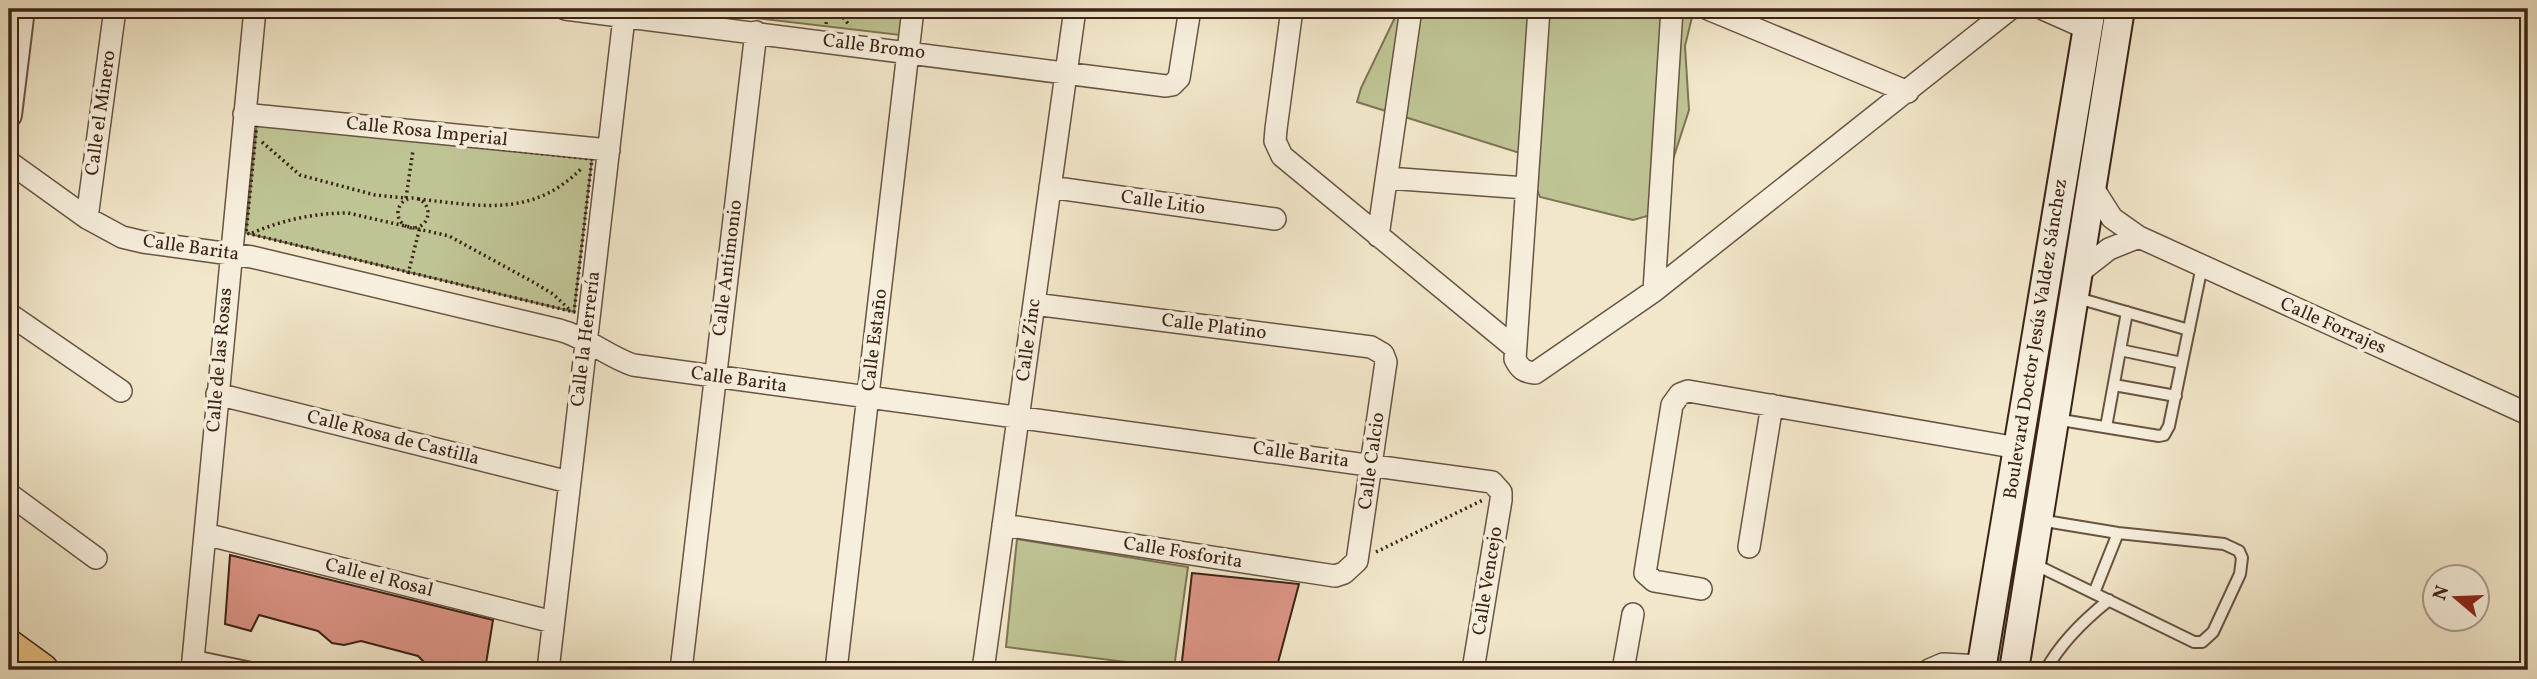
<svg xmlns="http://www.w3.org/2000/svg" width="2537" height="679" viewBox="0 0 2537 679" font-family="Vollkorn,serif">
<style>
.green{fill:#bfc494;stroke:#7d7455;stroke-width:2}
.building{fill:#dc9486;stroke:#3b2316;stroke-width:2}
.lines{fill:none;stroke-linecap:round;stroke-linejoin:round}
.service-casing{stroke:#695443;stroke-width:14}
.minor-casing{stroke:#695443;stroke-width:24}
.tertiary-casing{stroke:#695443;stroke-width:28}
.secondary-casing{stroke:#3b2316;stroke-width:32}
.primary-casing{stroke:#3b2316;stroke-width:35}
.path{stroke:#3b2316;stroke-width:3.5;stroke-dasharray:2 3.5;stroke-linecap:butt}
.service{stroke:#f7efdd;stroke-width:10}
.minor{stroke:#f7efdd;stroke-width:21}
.tertiary{stroke:#f7efdd;stroke-width:24}
.secondary{stroke:#f7efdd;stroke-width:28}
.primary{stroke:#e9c485;stroke-width:32}
.labels{text-anchor:middle;dominant-baseline:central;stroke-width:7;stroke-linejoin:round;paint-order:stroke}
.street-label{font-size:19px;fill:#3b2316;stroke:#f7efdd}
</style>
<rect width="100%" height="100%" fill="#f2e7ca"/>
<filter id="stains"><feTurbulence type="fractalNoise" baseFrequency=".00286" numOctaves="4"/><feColorMatrix values="0 0 0 0 .2 0 0 0 0 .09 0 0 0 0 .02 0 0 0 .5 -.17"/></filter>
<radialGradient id="worn" r=".72"><stop offset=".6" stop-color="#630" stop-opacity="0"/><stop offset="1" stop-color="#630" stop-opacity=".3"/></radialGradient>
<!-- green -->
<path class="green" d="M680 9H902L900 35Z
M1399 9H1694L1685 46 1689 110 1666 181 1651 215 1633 220 1540 197 1520 153 1357 102 1361 88Z
M257 122 592 159 574 312 246 233Z
M1017 539 1188 567 1174 668 1006 647Z"/>
<!-- building -->
<path class="building" d="M230 555 493 620 485 670H432L418 656 361 641 344 645 332 643 318 631 259 615 251 631 225 624Z
M1192 573 1299 584 1276 670H1181Z"/>
<g class="lines">
<!-- service casing -->
<g class="service-casing">
<path id="service" d="M2074 297 2189 330
M2120 350 2182 363
M2114 385 2176 396
M2055 419 2159 436 2164 435 2169 426 2202 266
M2106 427 2127 312
M2034 564 2194 642H2202L2213 632 2240 574 2242 558 2239 551 2224 544 2118 533 2039 520
M2094 593 2118 533
M194 656 261 670
M2046 670C2061 642 2084 620 2109 600"/>
</g>
<!-- minor casing -->
<g class="minor-casing">
<path id="minor" d="M565 9 1166 86 1172 85 1179 78 1190 9
M1292 9 1276 129 1275 141 1282 156 1515 348
M1539 9 1515 359C1520 369 1524 372 1535 373L1654 291 2010 9
M1708 9 1908 92
M2043 9 2088 29
M244 114 609 150
M9 162 87 218 122 237 143 242 252 257 559 330C586 337 607 356 633 365L1492 482 1501 492V500L1473 670
M1387 178 1526 188
M2091 185 2112 218 2139 237 2528 414
M1050 187 1275 219
M87 218 115 9
M1378 236 1411 9
M2077 274 2109 249 2139 237
M1654 291 1672 9
M9 314 121 391
M217 394 569 482
M9 494 96 558
M1003 525 1335 576 1344 573 1357 561 1386 362 1383 354 1371 347 1034 304
M205 534 553 622
M1749 547 1772 405
M1701 589 1654 581 1645 573 1672 405 1680 394 1688 391 2018 448
M192 670 255 9
M548 670 625 9
M681 670 756 32
M836 670 913 9
M983 670 1075 9
M1623 670 1633 614
M1929 670 1943 664 1982 666"/>
</g>
<!-- tertiary casing -->
<g class="tertiary-casing">
<path id="tertiary" d="M9 115 22 9"/>
</g>
<!-- secondary casing -->
<g class="secondary-casing">
<path id="secondary" d="M1981 670 2091 9
M2014 670 2120 9"/>
</g>
<!-- primary casing -->
<g class="primary-casing">
<path id="primary" d="M9 646 42 670"/>
</g>
<!-- path -->
<path class="path" d="M836 9 850 26
M776 19 777 9
M826 24 829 9
M257 122 592 159 574 312 246 233Z
M262 142 300 175 375 195 406 198
M406 198 413 150
M398 213a15 15 0 1 1 30 0a15 15 0 1 1-30 0Z
M418 199C483 206 533 218 583 167
M252 233C283 220 314 213 348 213L449 236 533 282 553 294 570 310
M408 274 420 227
M1376 552 1483 500"/>
<!-- service -->
<use href="#service" class="service"/>
<!-- minor -->
<use href="#minor" class="minor"/>
<!-- tertiary -->
<use href="#tertiary" class="tertiary"/>
<!-- secondary -->
<use href="#secondary" class="secondary"/>
<!-- primary -->
<use href="#primary" class="primary"/>
</g>
<g class="labels">
<!-- street labels -->
<g class="street-label">
<text transform="translate(874 47) rotate(7)">Calle Bromo</text>
<text transform="translate(101 113) rotate(-82)">Calle el Minero</text>
<text transform="translate(427 132) rotate(6)">Calle Rosa Imperial</text>
<text transform="translate(1163 203) rotate(8)">Calle Litio</text>
<text transform="translate(191 248) rotate(8)">Calle Barita</text>
<text transform="translate(728 268) rotate(-83)">Calle Antimonio</text>
<text transform="translate(2333 326) rotate(24)">Calle Forrajes</text>
<text transform="translate(1214 327) rotate(7)">Calle Platino</text>
<text transform="translate(586 339) rotate(-83)">Calle la Herrería</text>
<text transform="translate(2036 339) rotate(-81)">Boulevard Doctor Jesús Valdez Sánchez</text>
<text transform="translate(875 340) rotate(-83)">Calle Estaño</text>
<text transform="translate(1029 340) rotate(-82)">Calle Zinc</text>
<text transform="translate(220 360) rotate(-85)">Calle de las Rosas</text>
<text transform="translate(739 380) rotate(8)">Calle Barita</text>
<text transform="translate(393 438) rotate(14)">Calle Rosa de Castilla</text>
<text transform="translate(1301 455) rotate(8)">Calle Barita</text>
<text transform="translate(1372 461) rotate(-82)">Calle Calcio</text>
<text transform="translate(1183 553) rotate(9)">Calle Fosforita</text>
<text transform="translate(379 578) rotate(14)">Calle el Rosal</text>
<text transform="translate(1488 581) rotate(-81)">Calle Vencejo</text>
</g>
</g>
<!-- margin -->
<rect width="2537" height="679" fill="none" stroke="#f2e7ca" stroke-width="35"/>
<rect x="10" y="10" width="2516" height="658" fill="none" stroke="#3b2316" stroke-width="3.5"/>
<rect x="18" y="18" width="2502" height="644" fill="none" stroke="#3b2316" stroke-width="2"/>
<!-- north arrow -->
<g transform="translate(2456 598) rotate(289)"><circle r="33" fill="#f7efdd" stroke="#ac9d8d" stroke-width="2"/>
<path d="M0-5L12 26L0 18L-12 26Z" fill="#8f2418"/>
<text y="-10" font-size="19" font-weight="bold" text-anchor="middle" fill="#3b2316">N</text>
</g>
<rect width="100%" height="100%" filter="url(#stains)"/>
<rect width="100%" height="100%" fill="url(#worn)"/>
</svg>
